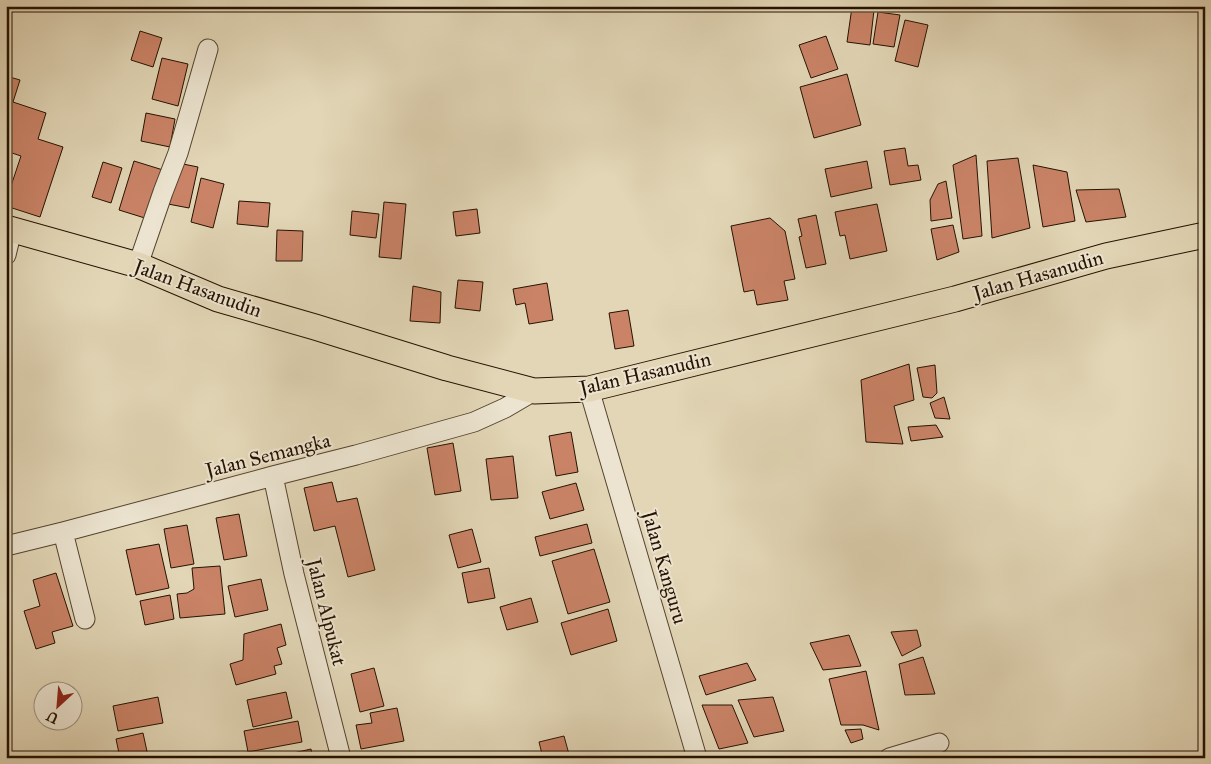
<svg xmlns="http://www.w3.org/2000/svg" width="1211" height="764" viewBox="0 0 1211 764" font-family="'IM FELL Great Primer',serif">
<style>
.building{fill:#ca8367;stroke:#251200}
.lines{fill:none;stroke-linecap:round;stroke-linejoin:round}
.minor-casing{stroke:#54432e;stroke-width:21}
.major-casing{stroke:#251200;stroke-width:27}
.minor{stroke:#ece4d0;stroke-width:19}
.major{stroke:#e2d6b6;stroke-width:25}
.labels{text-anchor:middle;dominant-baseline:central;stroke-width:4;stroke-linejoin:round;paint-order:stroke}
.street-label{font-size:20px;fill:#251200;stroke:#ece4d0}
</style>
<rect width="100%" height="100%" fill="#e2d6b6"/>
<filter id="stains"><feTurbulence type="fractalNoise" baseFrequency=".004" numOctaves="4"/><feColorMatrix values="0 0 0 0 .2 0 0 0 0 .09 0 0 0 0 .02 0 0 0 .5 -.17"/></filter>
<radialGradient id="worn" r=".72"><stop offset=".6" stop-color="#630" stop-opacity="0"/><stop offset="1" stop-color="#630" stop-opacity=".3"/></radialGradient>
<!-- building -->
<path class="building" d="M852 7 874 10 870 45 847 42Z
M878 12 900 15 894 47 873 44Z
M905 20 928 25 918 67 895 61Z
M140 31 162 38 153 67 131 60Z
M826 36 838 69 811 78 799 45Z
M162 58 188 64 178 106 152 99Z
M847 74 861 125 814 138 800 87Z
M6 76 20 80 13 102 46 113 38 139 63 147 40 217 6 206V201L21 156 6 151Z
M146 113 175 119 170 147 141 141Z
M905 148 908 166 918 165 921 180 890 185 884 151Z
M976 155 982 236 963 239 953 165Z
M1018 158 1030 228 992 238 987 161Z
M134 161 163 170 148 219 119 210Z
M867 161 872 188 831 197 825 169Z
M103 162 122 168 111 203 92 197Z
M183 164 198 167 189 208 168 204Z
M1033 165 1067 172 1075 221 1043 227Z
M201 178 224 184 213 228 191 222Z
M946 181 952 218 931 221 930 200 938 184Z
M1119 189 1126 217 1086 222 1076 190Z
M239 201 270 203 268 227 237 224Z
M384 202 406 204 401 259 379 257Z
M877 204 887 251 850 259 845 235 840 236 835 212Z
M477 209 480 233 456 236 453 212Z
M352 211 379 214 376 238 350 235Z
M816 215 826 264 806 268 799 237 802 236 798 219Z
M770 218 785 231 795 279 784 281 788 300 757 305 754 290 744 292 731 226Z
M953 225 959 252 937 260 931 229Z
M277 230 303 231 302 261H276Z
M458 280 483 282 480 311 455 308Z
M547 283 553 320 529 324 525 303 516 305 513 289Z
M413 286 441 292 440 323 410 321Z
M628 310 634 346 615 349 609 313Z
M909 364 914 400 894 406 903 444 866 442 861 380Z
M935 365 937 393 932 398 923 397 917 368Z
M944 397 950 419 935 418 930 403Z
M936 425 943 437 911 441 908 427Z
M571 432 578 472 556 476 549 436Z
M453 443 461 491 435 495 427 448Z
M513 456 518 498 491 500 486 459Z
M332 482 337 502 357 498 375 570 348 577 335 526 314 531 304 488Z
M576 483 584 510 550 519 542 492Z
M239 514 247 556 224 560 216 518Z
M587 524 592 543 540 556 535 537Z
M187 525 194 564 171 568 164 529Z
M472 529 481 562 458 568 449 535Z
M159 544 169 588 136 595 126 550Z
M594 549 610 602 568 614 552 561Z
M220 566 225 614 180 618 177 594 187 593 194 589 192 568Z
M489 568 495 598 468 603 462 573Z
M56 573 73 626 52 632 55 643 36 649 24 611 40 606 33 580Z
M261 579 268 610 235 617 228 586Z
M170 595 174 619 145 625 140 601Z
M531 598 538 622 507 630 500 607Z
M608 609 617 641 571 655 561 623Z
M281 624 286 645 277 648 282 664 274 666 276 674 236 685 230 664 243 660 244 634Z
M917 630 921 646 902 656 891 632Z
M849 635 861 666 823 670 810 643Z
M923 657 935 694 905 695 899 664Z
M747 663 756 680 706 695 699 676Z
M374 668 384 706 360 712 351 674Z
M866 671 879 730 863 725H841L829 679Z
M286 692 292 718 253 727 247 700Z
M158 697 163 723 118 731 113 706Z
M773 697 784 731 754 737 738 700Z
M702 705H732L748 743 719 749Z
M397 708 404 741 361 749 356 725 372 723 370 713Z
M298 721 302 742 248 752 244 731Z
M861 729 863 739 851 743 845 730Z
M143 733 148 756 142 758H120L116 739Z
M564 736 570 758H543L539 742Z
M311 749 313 758H281L280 756Z"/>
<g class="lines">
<!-- minor casing -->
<g class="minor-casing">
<path id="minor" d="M6 255 12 230
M138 265 163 192 178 153 208 49
M589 389 697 758
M273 476 294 574 341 758
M63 532 85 619
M6 546 63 532 273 476 356 455 474 422 505 408 534 391
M889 758 939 743"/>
</g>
<!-- major casing -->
<g class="major-casing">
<path id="major" d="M6 228 138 265 218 299 315 327 447 368 534 391 589 389 955 299 1106 256 1205 235"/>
</g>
<!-- minor -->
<use href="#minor" class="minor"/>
<!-- major -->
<use href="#major" class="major"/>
</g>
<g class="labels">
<!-- street labels -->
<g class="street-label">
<text transform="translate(1038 275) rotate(-16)">Jalan Hasanudin</text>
<text transform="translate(198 288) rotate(20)">Jalan Hasanudin</text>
<text transform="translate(645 373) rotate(-13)">Jalan Hasanudin</text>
<text transform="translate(268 455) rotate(-14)">Jalan Semangka</text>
<text transform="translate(665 567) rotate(74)">Jalan Kanguru</text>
<text transform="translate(327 612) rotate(76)">Jalan Alpukat</text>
</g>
</g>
<!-- margin -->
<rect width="1211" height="764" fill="none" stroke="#e2d6b6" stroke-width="25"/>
<rect x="8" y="8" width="1196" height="749" fill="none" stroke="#251200" stroke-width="2.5"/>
<rect x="12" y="12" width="1186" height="739" fill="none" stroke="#251200"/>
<!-- north arrow -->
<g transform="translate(58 706) rotate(206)"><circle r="24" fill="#ece4d0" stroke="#9c907d"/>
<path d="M0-4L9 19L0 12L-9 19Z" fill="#8f2418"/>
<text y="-8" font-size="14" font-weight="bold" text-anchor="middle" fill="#251200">U</text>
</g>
<rect width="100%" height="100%" filter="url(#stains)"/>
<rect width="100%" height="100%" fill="url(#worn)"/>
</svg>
